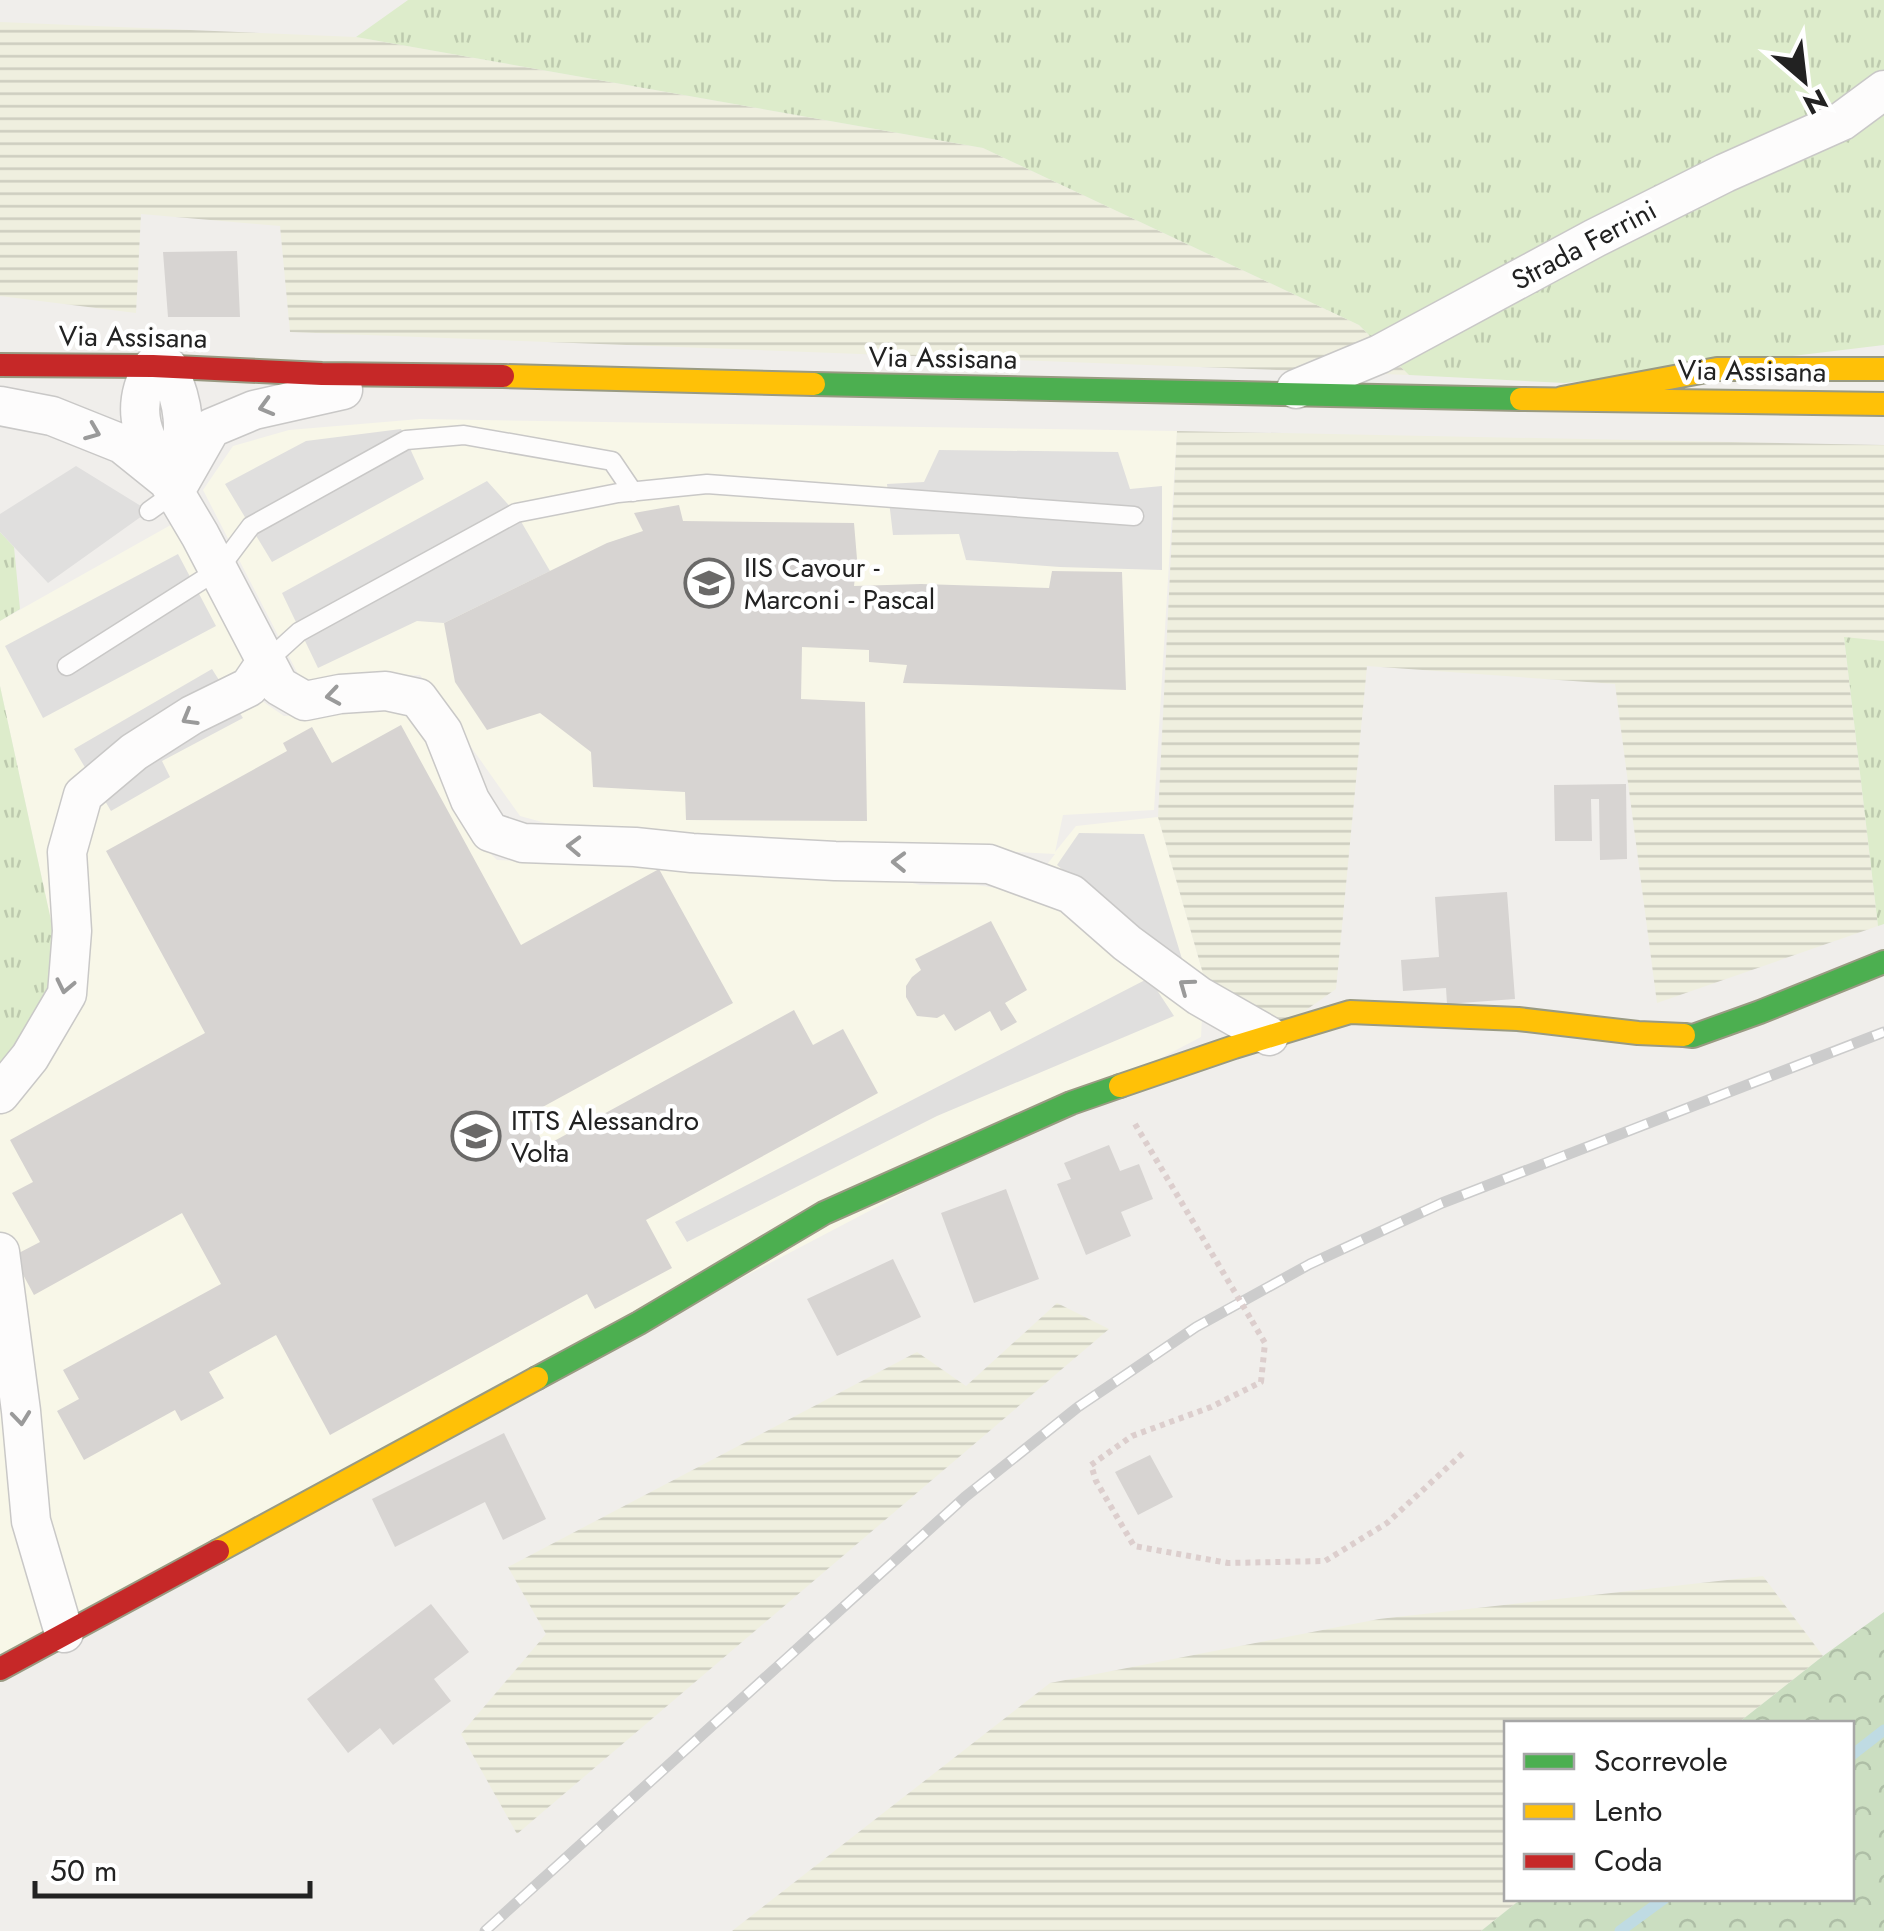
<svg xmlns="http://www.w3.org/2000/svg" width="1884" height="1931" viewBox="0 0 1884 1931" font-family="Jost,sans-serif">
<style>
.education{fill:#f8f7e8}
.farmland{fill:url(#farmland-rules)}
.grass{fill:url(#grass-tufts)}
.forest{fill:url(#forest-crowns)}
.parking{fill:#e0dfde}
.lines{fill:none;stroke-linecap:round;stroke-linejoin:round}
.stream{stroke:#bfdbe3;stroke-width:11}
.building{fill:#d7d4d2}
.lane-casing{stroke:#c9c8c7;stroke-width:21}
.street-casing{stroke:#c9c8c7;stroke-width:41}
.fast-casing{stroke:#999a82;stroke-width:26}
.slow-casing{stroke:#999a82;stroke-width:26}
.jam-casing{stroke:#999a82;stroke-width:26}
.path{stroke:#dccecd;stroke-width:6;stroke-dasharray:5 5;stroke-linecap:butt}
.lane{stroke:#fdfcfc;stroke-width:18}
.street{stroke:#fdfcfc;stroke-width:38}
.fast{stroke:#4caf50;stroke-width:22}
.slow{stroke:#ffc107;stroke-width:22}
.jam{stroke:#c62828;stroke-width:22}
.rail-casing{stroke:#ccc;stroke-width:11}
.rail{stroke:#fff;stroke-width:8;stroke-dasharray:22;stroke-linecap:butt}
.path-bridge{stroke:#dccecd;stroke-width:6;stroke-dasharray:5 5;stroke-linecap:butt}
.oneway{stroke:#9a9a9a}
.labels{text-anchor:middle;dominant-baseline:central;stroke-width:9;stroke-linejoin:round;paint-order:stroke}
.street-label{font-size:28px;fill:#222;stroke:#fff}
.poi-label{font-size:28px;fill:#222;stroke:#fff;text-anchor:start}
</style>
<defs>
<pattern id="farmland-rules" width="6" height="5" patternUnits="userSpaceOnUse" patternTransform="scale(2.5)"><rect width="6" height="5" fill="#efefdf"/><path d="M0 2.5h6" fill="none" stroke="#cdcdbf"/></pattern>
<pattern id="grass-tufts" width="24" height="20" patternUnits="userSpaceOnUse" patternTransform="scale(2.5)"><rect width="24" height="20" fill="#ddeccb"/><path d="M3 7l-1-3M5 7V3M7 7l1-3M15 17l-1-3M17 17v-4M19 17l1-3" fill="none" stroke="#bdcaae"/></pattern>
<pattern id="forest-crowns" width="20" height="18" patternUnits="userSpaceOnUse" patternTransform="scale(2.5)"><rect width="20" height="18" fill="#cbdec1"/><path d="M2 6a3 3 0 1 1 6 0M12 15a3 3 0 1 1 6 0" fill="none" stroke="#aebea6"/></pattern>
</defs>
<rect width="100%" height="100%" fill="#f0eeeb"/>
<!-- education -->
<path class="education" d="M420 419 1177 431 1154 810 1063 815 1055 852 1076 826 1158 817 1204 977 1201 1037 0 1667V1092L67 994 0 686V621L176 522 234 633 262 701 284 716 392 709 414 714 483 846 497 860 894 878 920 885H976L1026 892 1055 854 571 830 520 816 420 675 319 680 300 678 203 490 233 446 289 430Z"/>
<!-- farmland -->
<path class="farmland" d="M0 22 356 37 983 148 1359 325 1409 375 290 332 280 226 141 214 136 313 0 296Z
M1177 431 1884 445V641L1844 638 1878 926 1657 1003 1615 684 1367 666 1336 989 1269 1036 1204 977 1158 817Z
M1057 1303 1109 1329 517 1834 461 1734 546 1634 508 1567 917 1352 966 1386Z
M1763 1576 1823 1656 1738 1723 1506 1724V1898L1521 1899 1481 1931H732L1050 1683 1379 1619Z"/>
<!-- grass -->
<path class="grass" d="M408 0H1884V345L1565 383 1409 375 1359 325 983 148 356 37Z
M0 532 14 547 20 609 0 621Z
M1844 637 1884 641V924L1878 926Z
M0 686 67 994 0 1092Z"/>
<!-- forest -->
<path class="forest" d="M1884 1612V1931H1481L1521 1899 1852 1898V1724L1738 1723 1823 1656Z"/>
<!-- parking -->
<path class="parking" d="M401 429 424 479 272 562 225 484 306 441Z
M939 450 1118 452 1130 489 1162 486V570L1060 567 966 560 959 534 893 535 887 484 924 482Z
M76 466 149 511 48 583 0 532V514Z
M487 481 516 513 550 571 444 623 417 621 318 668 282 593Z
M178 554 216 626 43 718 5 646Z
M212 669 243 718 162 761 170 777 111 811 74 749Z
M1079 833 1144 834 1186 972 1057 865Z
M1149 978 1174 1016 937 1116 687 1242 675 1222Z"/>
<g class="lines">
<!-- stream -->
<path class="stream" d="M1852 1755 1884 1730
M1620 1931 1665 1898"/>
</g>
<!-- building -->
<path class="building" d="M237 251 240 317H168L163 252Z
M679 505 683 521 854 523 857 559 854 586 921 584 1049 588 1052 571 1122 572 1126 690 903 683 907 665 869 662V650L802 647 801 699 865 702 867 821 686 820 685 792 593 787 591 752 540 713 487 730 455 682 444 623 607 543 643 531 634 513Z
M401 725 521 945 659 869 733 1003 528 1115 545 1146 794 1010 813 1045 843 1029 878 1093 646 1220 672 1268 595 1309 587 1294 330 1435 276 1335 209 1372 224 1398 181 1421 175 1410 84 1460 57 1411 79 1399 63 1370 221 1284 182 1213 34 1295 13 1256 40 1242 12 1193 33 1182 10 1140 205 1033 106 851 287 751 283 743 312 727 332 763Z
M1626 784 1627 859 1600 860 1599 799H1591L1592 841H1555L1554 785Z
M1507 892 1515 999 1447 1004 1446 988 1403 991 1401 960 1439 957 1435 897Z
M991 921 1027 990 1005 1003 1017 1022 1001 1031 990 1011 955 1031 944 1014 937 1018 917 1016 906 997V986L912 977 921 970 915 959Z
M1109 1145 1120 1171 1139 1164 1153 1199 1121 1212 1131 1236 1086 1255 1057 1184 1071 1179 1064 1163Z
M1006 1189 1039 1279 974 1303 941 1213Z
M893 1259 921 1317 837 1356 807 1299Z
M504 1433 546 1519 503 1540 485 1502 395 1547 372 1499Z
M1150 1455 1173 1497 1138 1515 1115 1472Z
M431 1604 469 1652 434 1679 451 1701 393 1745 380 1728 348 1753 307 1699Z"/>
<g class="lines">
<!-- lane casing -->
<g class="lane-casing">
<path id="lane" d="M149 511 174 493
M266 662 299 632 516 513 618 493 707 484 1134 516
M67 666 218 570 251 526 406 440 464 435 612 461 633 492"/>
</g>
<!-- street casing -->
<g class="street-casing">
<path id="street" d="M153 366C131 404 139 434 163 468
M168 367C185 406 187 429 177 470
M1296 389 1380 354 1595 238 1725 173 1842 121 1884 90
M0 406 52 416 122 444 168 481 200 535 279 686 305 701 340 694 386 691 418 698 443 732 470 800 490 832 523 843 635 847 692 853 835 861 989 864 1071 894 1127 943 1199 996 1269 1036
M174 493 211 428 254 410 343 390
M0 1094 30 1057 67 994 72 931 67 852 83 795 134 752 192 715 249 687 266 662
M0 1252 21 1411 31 1521 64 1633"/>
</g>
<!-- fast casing -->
<g class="fast-casing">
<path id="fast" d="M814 384 1521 399
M1684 1035 1693 1036 1760 1012 1884 962
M537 1378 639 1323 824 1213 1071 1103 1120 1086"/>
</g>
<!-- slow casing -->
<g class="slow-casing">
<path id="slow" d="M503 376 814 384
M1562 398 1717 369H1884
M1521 399 1884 404
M1120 1086 1234 1047 1350 1012 1518 1019 1638 1033 1684 1035
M218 1551 537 1378"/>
</g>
<!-- jam casing -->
<g class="jam-casing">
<path id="jam" d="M0 365 153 366 322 374 503 376
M0 1669 218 1551"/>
</g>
<!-- path -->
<path class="path" d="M1135 1124 1227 1279
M1252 1321 1265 1343 1261 1382 1211 1407 1132 1436 1091 1465 1096 1481 1134 1546 1228 1563 1325 1561 1387 1523 1463 1453"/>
<!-- lane -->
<use href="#lane" class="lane"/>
<!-- street -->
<use href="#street" class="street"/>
<!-- fast -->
<use href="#fast" class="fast"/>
<!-- slow -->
<use href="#slow" class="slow"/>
<!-- jam -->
<use href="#jam" class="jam"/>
<!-- rail casing -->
<g class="rail-casing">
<path id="rail" d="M485 1931 965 1497 1078 1407 1196 1327 1310 1264 1442 1203 1884 1032"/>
</g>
<!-- rail -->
<use href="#rail" class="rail"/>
<!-- path-bridge -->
<path class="path-bridge" d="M1227 1279 1252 1321"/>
</g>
<!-- one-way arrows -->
<defs><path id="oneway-chevron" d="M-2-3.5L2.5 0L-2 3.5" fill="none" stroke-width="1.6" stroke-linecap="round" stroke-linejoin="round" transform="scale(2.5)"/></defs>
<g class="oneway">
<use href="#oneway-chevron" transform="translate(266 407) rotate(164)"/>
<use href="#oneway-chevron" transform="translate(93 432) rotate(22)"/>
<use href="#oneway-chevron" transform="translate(333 696) rotate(171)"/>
<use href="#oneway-chevron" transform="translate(189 718) rotate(150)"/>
<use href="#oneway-chevron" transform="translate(574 846) rotate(-178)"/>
<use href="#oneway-chevron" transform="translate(899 862) rotate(-179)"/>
<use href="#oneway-chevron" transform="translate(65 986) rotate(102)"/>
<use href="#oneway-chevron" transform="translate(1186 986) rotate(-144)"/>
<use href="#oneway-chevron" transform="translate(21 1418) rotate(84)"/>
</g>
<!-- icons -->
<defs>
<g id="university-ring" transform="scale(2.5)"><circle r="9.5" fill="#fff" stroke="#6a6968" stroke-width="1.5"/><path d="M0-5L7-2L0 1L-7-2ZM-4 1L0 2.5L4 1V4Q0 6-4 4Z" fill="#6a6968"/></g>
</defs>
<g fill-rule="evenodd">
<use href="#university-ring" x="709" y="583"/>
<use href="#university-ring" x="476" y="1136"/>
</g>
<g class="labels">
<!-- street labels -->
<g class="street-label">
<text transform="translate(1584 245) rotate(-28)">Strada Ferrini</text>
<text transform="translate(133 337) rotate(1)">Via Assisana</text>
<text transform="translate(943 358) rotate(1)">Via Assisana</text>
<text transform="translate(1752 371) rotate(1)">Via Assisana</text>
</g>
<!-- poi labels -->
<g class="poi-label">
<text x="744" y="567">IIS Cavour -<tspan x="744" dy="32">Marconi - Pascal</tspan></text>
<text x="511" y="1120">ITTS Alessandro<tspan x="511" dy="32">Volta</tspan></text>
</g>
</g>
<!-- legend -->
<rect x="1504" y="1721" width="350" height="180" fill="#ffffff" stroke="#a7a7a7" stroke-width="2.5"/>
<rect x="1524" y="1754" width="50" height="15" fill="#4caf50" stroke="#a7a7a7" stroke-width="2.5"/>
<text x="1594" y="1771" font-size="30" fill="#222222">Scorrevole</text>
<rect x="1524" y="1804" width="50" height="15" fill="#ffc107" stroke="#a7a7a7" stroke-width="2.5"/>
<text x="1594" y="1821" font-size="30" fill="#222222">Lento</text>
<rect x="1524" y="1854" width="50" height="15" fill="#c62828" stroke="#a7a7a7" stroke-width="2.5"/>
<text x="1594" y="1871" font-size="30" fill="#222222">Coda</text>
<!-- north arrow -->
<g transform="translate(1804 80) rotate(152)" stroke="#ffffff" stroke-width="8" paint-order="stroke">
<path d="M0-8L18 38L0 25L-18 38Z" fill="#222222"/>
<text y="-15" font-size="28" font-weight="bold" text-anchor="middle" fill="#222222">N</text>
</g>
<!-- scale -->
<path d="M35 1881v15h275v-15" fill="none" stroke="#222222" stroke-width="5"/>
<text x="50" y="1881" font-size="30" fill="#222222" stroke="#ffffff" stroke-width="8" paint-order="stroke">50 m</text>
</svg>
